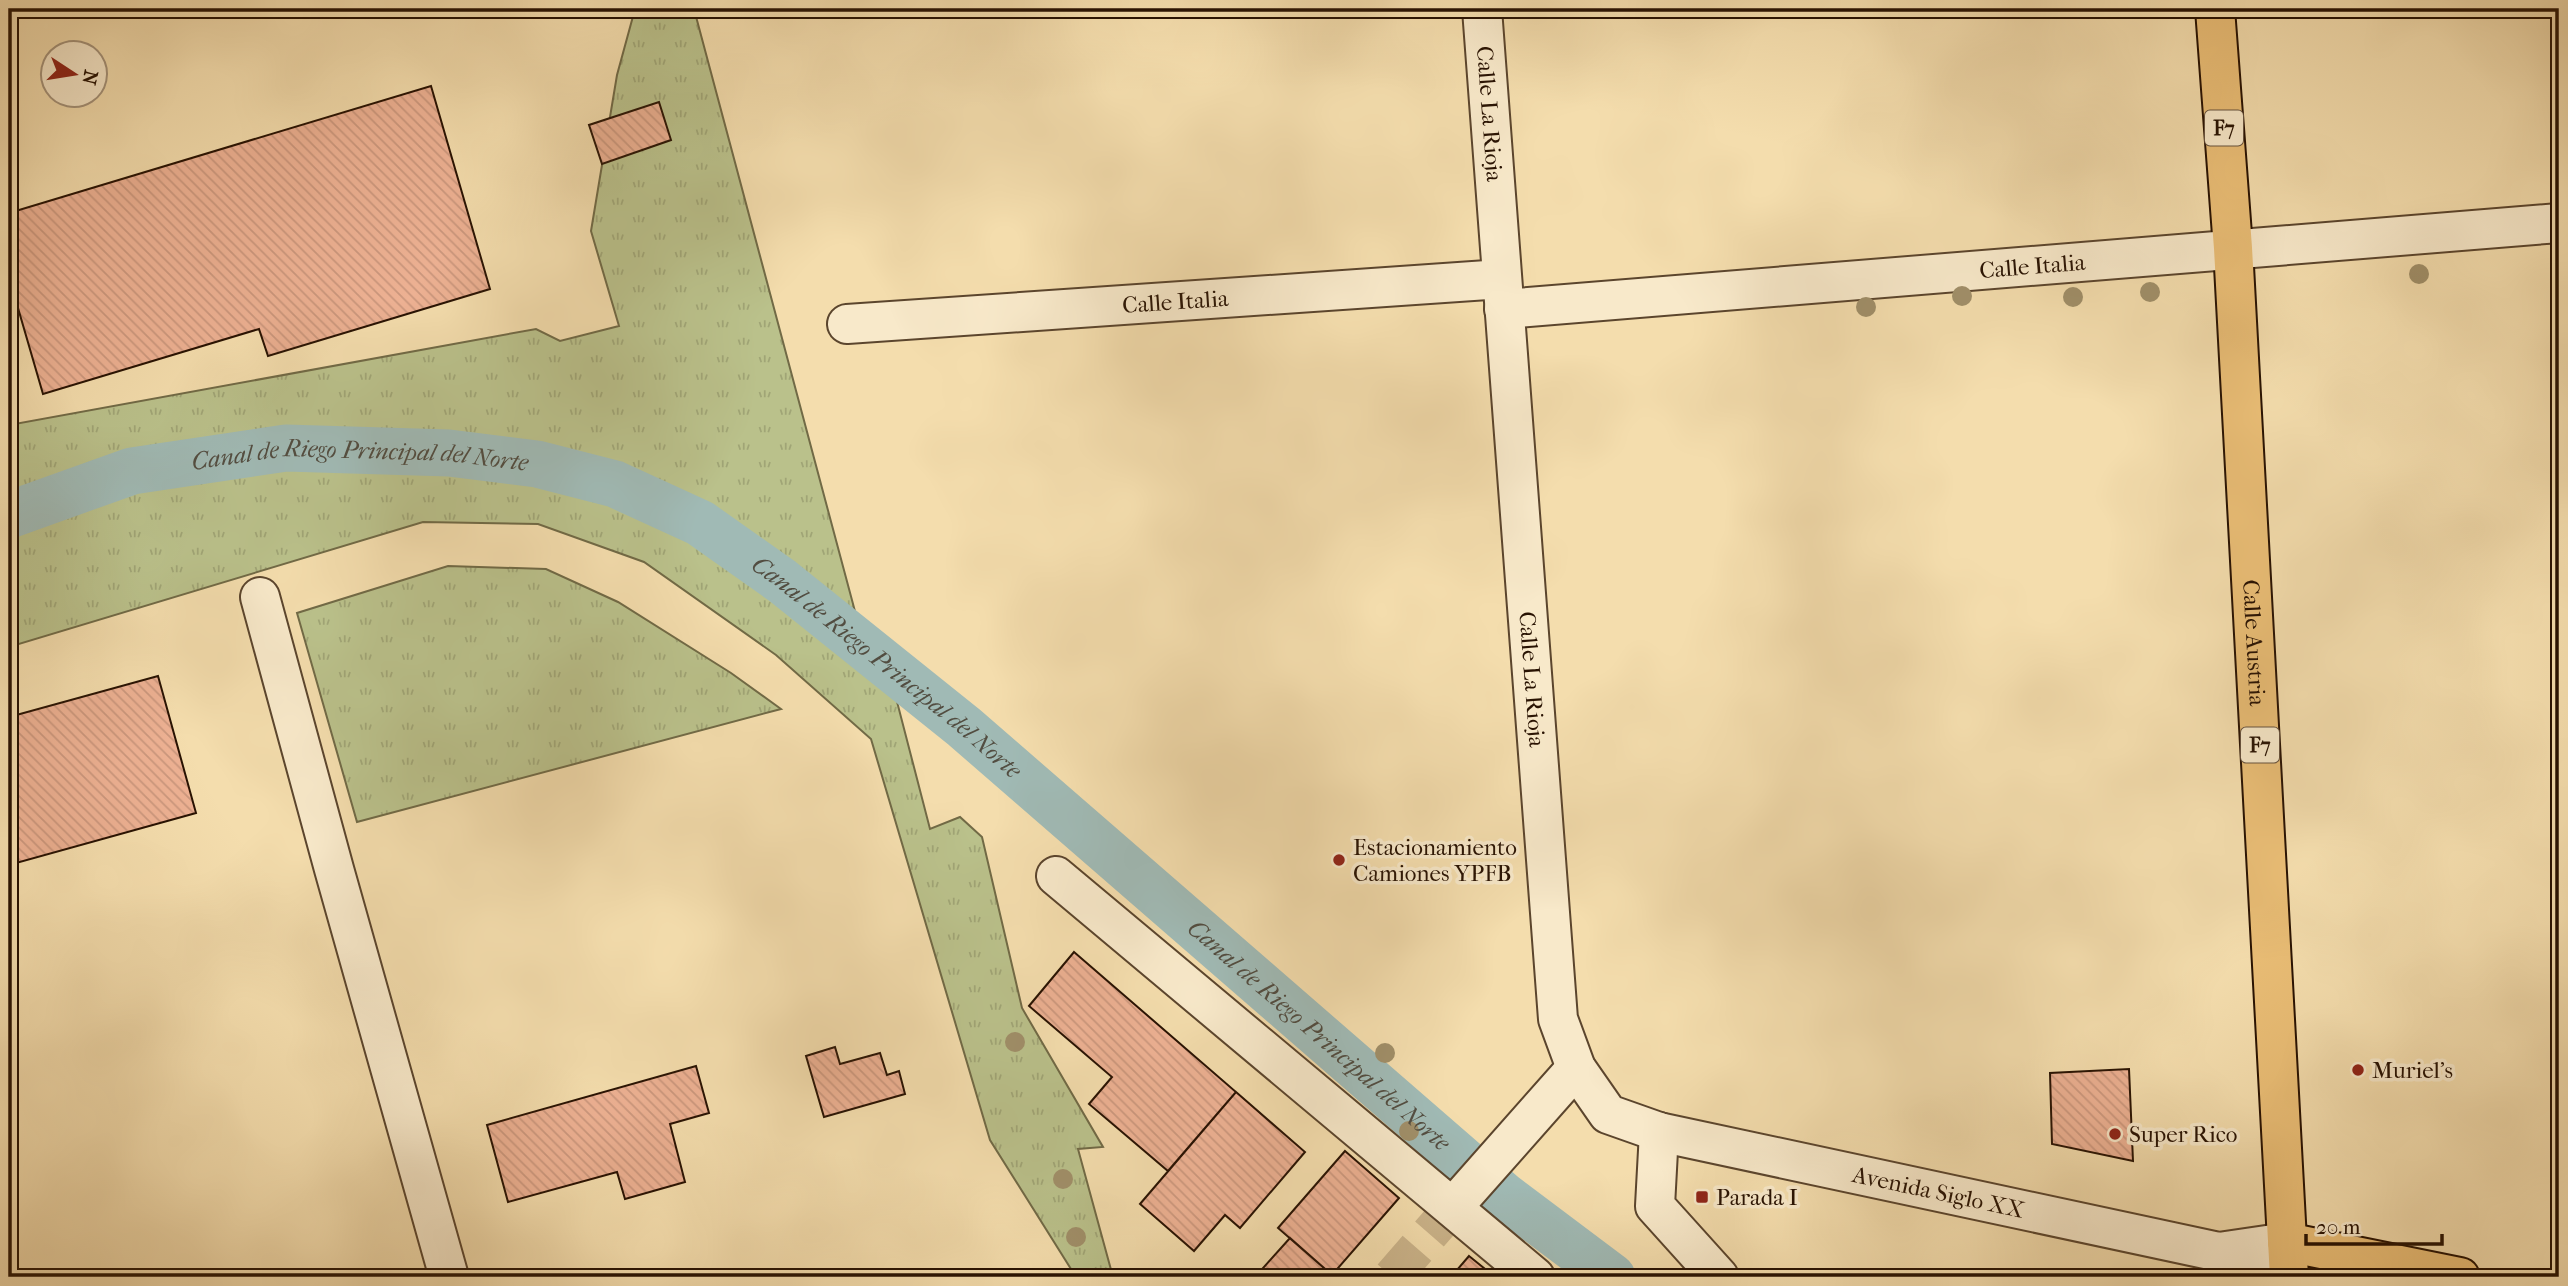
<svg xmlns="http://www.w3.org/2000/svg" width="2568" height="1286" viewBox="0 0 2568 1286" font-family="'IM FELL French Canon',serif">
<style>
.grass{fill:url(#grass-tufts);stroke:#716a46;stroke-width:2}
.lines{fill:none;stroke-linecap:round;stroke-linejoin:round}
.canal{stroke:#a0bab5;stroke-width:47}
.building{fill:url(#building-back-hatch);stroke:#281202;stroke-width:2}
.minor-tunnel{stroke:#cbb48b;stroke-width:38;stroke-dasharray:38 19;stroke-linecap:butt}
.minor-casing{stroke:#5b452d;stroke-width:42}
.highway-casing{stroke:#281202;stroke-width:42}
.minor{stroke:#f8e9ca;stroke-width:38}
.highway{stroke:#eabe76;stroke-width:38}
.tree{fill:#a08f69}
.poi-dot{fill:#8f2418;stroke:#f8e9ca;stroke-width:2.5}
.labels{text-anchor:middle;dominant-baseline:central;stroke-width:7;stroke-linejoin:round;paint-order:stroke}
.shield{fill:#f8e9ca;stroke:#66523e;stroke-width:2}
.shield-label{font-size:21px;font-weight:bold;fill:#281202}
.street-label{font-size:23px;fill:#281202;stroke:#f8e9ca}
.poi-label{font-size:23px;fill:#281202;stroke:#f8e9ca;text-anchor:start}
.water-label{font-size:24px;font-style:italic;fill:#524d41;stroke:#f8e9ca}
</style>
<defs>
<pattern id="grass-tufts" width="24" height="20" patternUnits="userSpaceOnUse" patternTransform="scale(1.75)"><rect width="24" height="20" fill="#bac18b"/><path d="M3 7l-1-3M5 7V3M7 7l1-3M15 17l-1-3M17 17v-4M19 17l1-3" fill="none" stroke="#a0a576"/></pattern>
<pattern id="building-back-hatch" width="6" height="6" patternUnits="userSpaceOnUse" patternTransform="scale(1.75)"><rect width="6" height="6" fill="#edb193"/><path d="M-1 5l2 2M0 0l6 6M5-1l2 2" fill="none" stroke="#cb977d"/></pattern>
</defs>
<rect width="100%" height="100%" fill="#f4ddad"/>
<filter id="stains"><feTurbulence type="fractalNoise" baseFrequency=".00286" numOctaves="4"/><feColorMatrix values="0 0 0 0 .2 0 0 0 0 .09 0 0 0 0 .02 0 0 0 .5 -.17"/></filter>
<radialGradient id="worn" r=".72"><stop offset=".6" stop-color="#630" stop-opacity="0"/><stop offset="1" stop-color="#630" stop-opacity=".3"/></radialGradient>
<!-- grass -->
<path class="grass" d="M635 9H694L872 675 894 690 930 829 960 817 982 837 1022 1008 1103 1147 1078 1149 1113 1277H1076L990 1140 871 739 776 655 644 562 538 524 423 522 9 647V425L536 329 560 341 619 326 591 231 617 75Z
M448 566 546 569 618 602 731 673 781 709 357 822 297 613Z"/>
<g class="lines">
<!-- canal -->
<path class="canal" id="s1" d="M9 515 132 471 286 448 449 453 537 464 615 484 700 523 782 581 964 727 1503 1195 1612 1277"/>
</g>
<!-- building -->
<path class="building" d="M431 86 490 289 268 356 259 329 43 394 9 277V213Z
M659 102 671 140 602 164 589 125Z
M158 676 196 813 9 865V717Z
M1074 952 1236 1092 1168 1171 1089 1104 1112 1077 1029 1006Z
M835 1047 840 1064 880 1053 887 1075 899 1071 905 1094 824 1117 806 1056Z
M696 1066 709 1113 670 1124 685 1182 625 1199 617 1172 508 1202 487 1125Z
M2129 1069 2133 1161 2052 1144 2050 1073Z
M1236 1092 1305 1152 1240 1228 1225 1215 1194 1251 1140 1204Z
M1345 1151 1399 1198 1332 1275 1278 1228Z
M1290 1238 1332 1275 1330 1277H1255Z
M1469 1256 1495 1277H1451Z"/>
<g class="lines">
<!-- minor-tunnel -->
<path class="minor-tunnel" d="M1392 1277 1453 1207"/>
<!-- minor casing -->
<g class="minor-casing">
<g id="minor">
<path id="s2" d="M1482 9 1558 1019 1576 1068 1608 1114 1659 1132 2219 1252 2287 1242"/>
<path id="s3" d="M1504 309 2559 223"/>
<path id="s4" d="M847 324 1502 279"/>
<path d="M260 597 334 869 449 1277"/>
<path d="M1056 876 1535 1277"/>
<path d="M1659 1132 1655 1206 1719 1277"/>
<path d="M1453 1207 1576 1068"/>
<path d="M2219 1252 2260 1277"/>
</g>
</g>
<!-- highway casing -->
<g class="highway-casing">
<g id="highway">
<path id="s5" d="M2215 9 2233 248 2289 1277"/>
<path d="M2287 1242 2460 1277"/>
</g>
</g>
<!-- minor -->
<use href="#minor" class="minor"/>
<!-- highway -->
<use href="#highway" class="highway"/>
</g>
<!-- trees -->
<g class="tree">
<circle cx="2419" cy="274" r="10"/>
<circle cx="2150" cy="292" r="10"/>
<circle cx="1962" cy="296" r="10"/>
<circle cx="2073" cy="297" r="10"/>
<circle cx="1866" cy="307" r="10"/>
<circle cx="1015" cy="1042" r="10"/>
<circle cx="1385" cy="1053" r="10"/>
<circle cx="1409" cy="1131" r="10"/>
<circle cx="1063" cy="1179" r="10"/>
<circle cx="1076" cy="1237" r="10"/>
</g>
<!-- markers -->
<g class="poi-dot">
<circle cx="1339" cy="860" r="7"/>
<circle cx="2358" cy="1070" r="7"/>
<circle cx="2115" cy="1134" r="7"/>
<rect x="1695" y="1190" width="14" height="14" rx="3.5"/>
</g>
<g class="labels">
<!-- shield labels -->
<g class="shield">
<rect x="2205" y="110.5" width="38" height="35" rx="5"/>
<rect x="2241" y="727.5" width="38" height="35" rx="5"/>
</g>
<g class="shield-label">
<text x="2224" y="128">F7</text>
<text x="2260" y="745">F7</text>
</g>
<!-- street labels -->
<g class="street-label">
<text stroke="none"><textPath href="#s2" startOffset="105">Calle La Rioja</textPath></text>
<text stroke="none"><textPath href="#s3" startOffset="530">Calle Italia</textPath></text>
<text stroke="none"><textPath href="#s4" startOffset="329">Calle Italia</textPath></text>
<text stroke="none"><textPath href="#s5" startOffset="635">Calle Austria</textPath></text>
<text stroke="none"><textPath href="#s2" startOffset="672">Calle La Rioja</textPath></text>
<text stroke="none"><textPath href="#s2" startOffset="1461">Avenida Siglo XX</textPath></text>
</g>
<!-- poi labels -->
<g class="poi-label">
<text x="1353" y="847">Estacionamiento<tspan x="1353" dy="26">Camiones YPFB</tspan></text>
<text x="2372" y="1070">Muriel's</text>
<text x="2129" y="1134">Super Rico</text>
<text x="1716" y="1197">Parada I</text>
</g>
<!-- water labels -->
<g class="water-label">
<text stroke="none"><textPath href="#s1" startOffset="360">Canal de Riego Principal del Norte</textPath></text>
<text stroke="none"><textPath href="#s1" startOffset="948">Canal de Riego Principal del Norte</textPath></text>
<text stroke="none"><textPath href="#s1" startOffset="1516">Canal de Riego Principal del Norte</textPath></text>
</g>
</g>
<!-- margin -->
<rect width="2568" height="1286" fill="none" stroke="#f4ddad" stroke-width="35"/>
<rect x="10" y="10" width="2547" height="1265" fill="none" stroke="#281202" stroke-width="3.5"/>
<rect x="18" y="18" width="2533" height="1251" fill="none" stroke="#281202" stroke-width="2"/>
<!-- north arrow -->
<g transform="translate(74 74) rotate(102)"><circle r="33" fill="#f8e9ca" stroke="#a5937a" stroke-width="2"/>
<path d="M0-5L12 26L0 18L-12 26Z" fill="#8f2418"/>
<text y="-10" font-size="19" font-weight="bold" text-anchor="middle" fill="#281202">N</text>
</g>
<!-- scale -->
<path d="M2306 1234v10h136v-10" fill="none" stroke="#281202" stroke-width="3.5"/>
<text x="2316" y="1234" font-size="21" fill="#281202" stroke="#f8e9ca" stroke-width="5" paint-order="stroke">20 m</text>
<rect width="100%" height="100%" filter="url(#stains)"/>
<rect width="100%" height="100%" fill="url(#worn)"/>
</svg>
